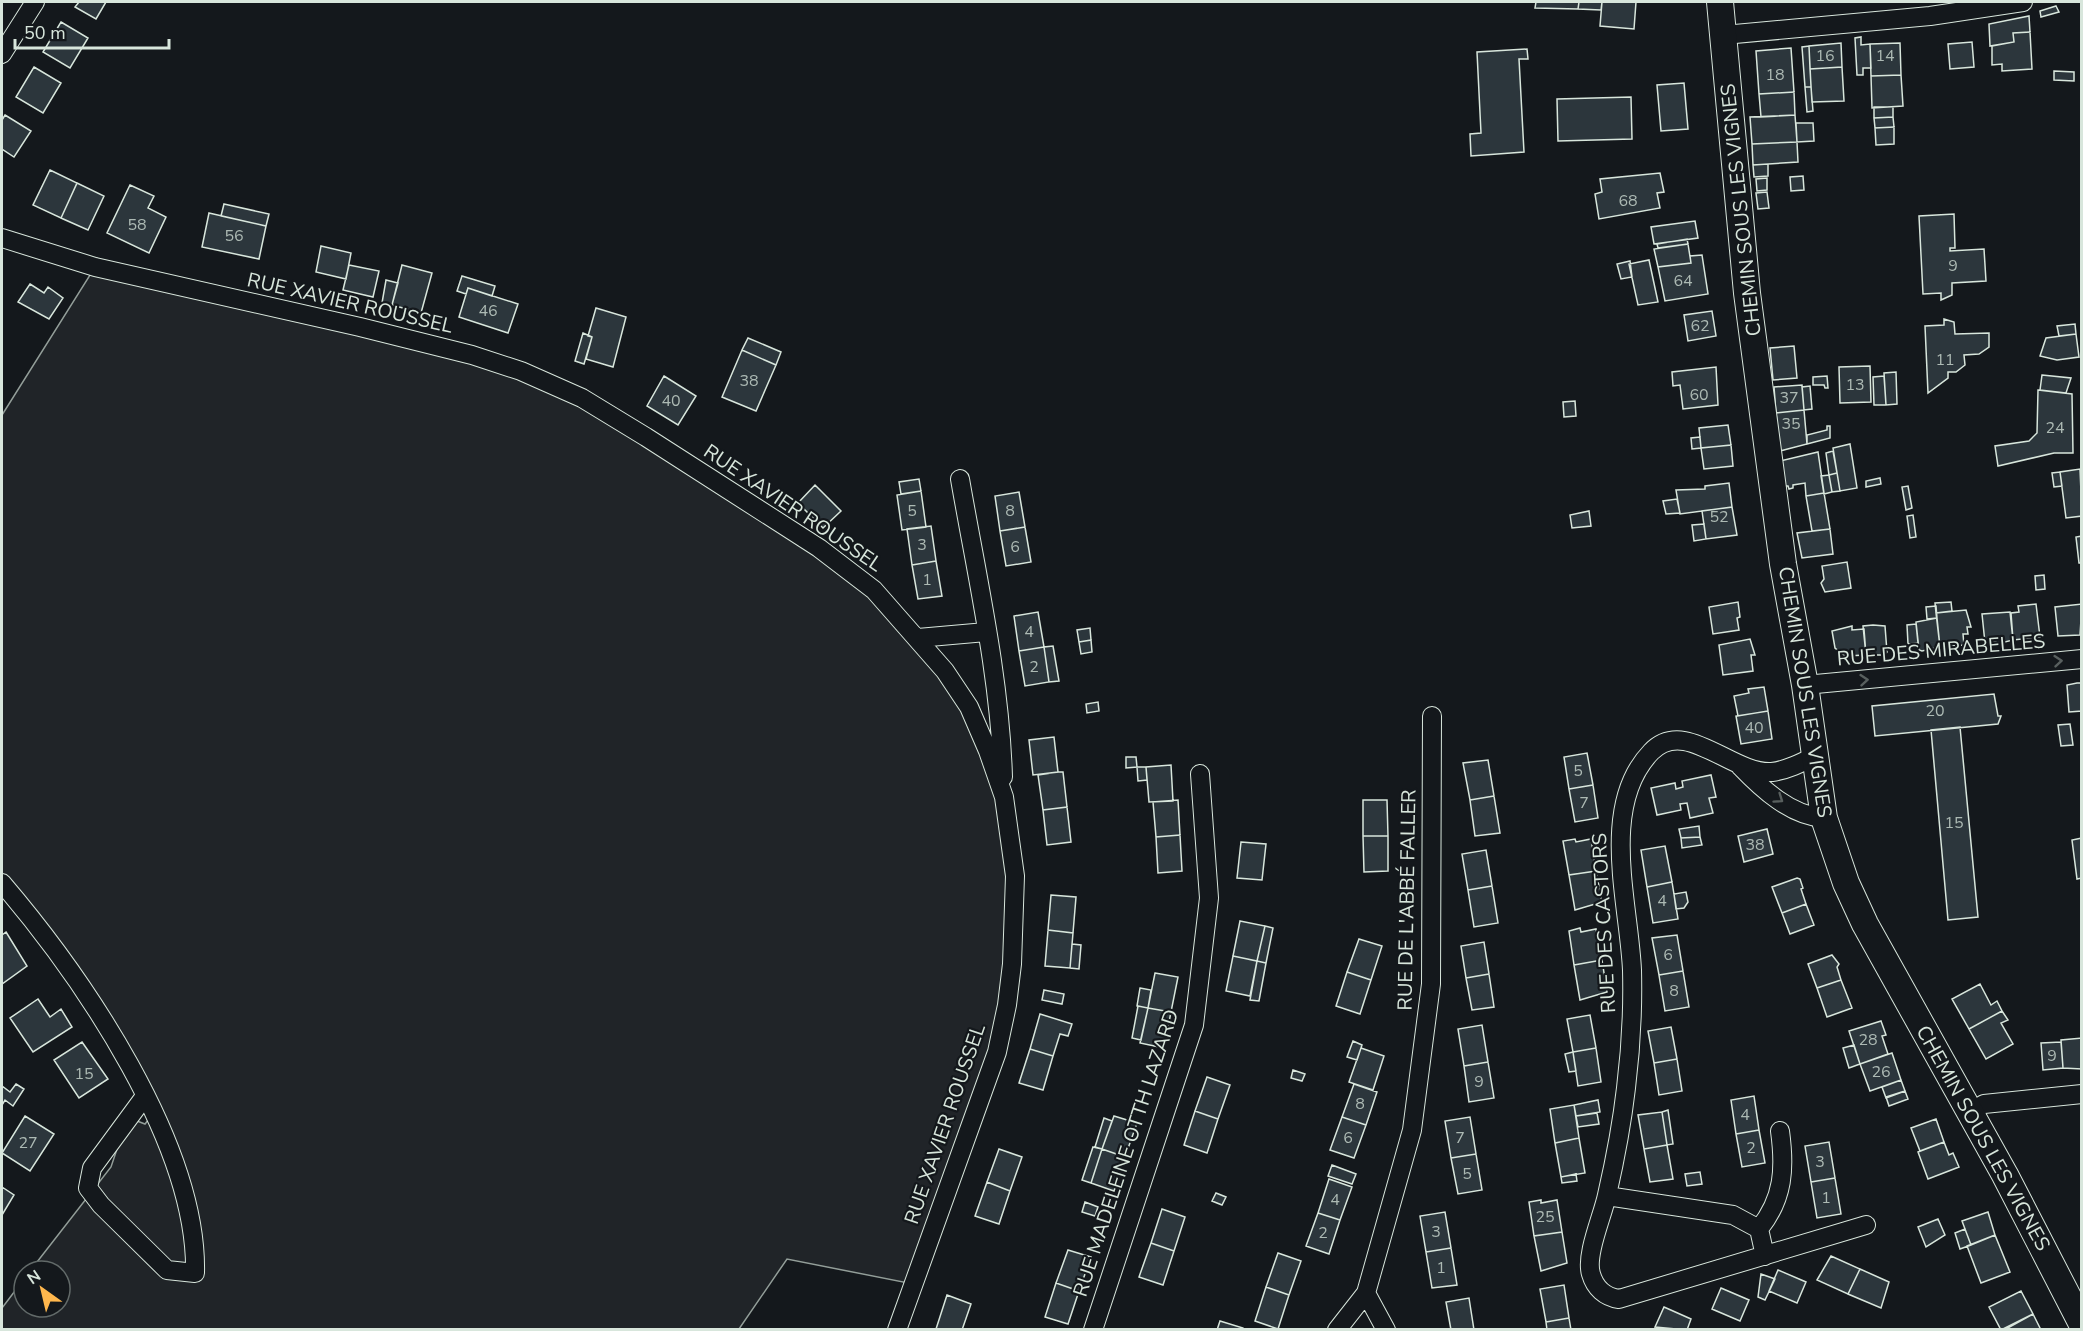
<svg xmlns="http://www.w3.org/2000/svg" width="2083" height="1331" viewBox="0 0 2083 1331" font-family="'Nunito Sans',sans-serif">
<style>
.green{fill:#202428;stroke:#939e99;stroke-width:1.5}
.building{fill:#2c363c;stroke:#d8e6dc;stroke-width:1.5}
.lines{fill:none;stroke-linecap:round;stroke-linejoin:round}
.street-casing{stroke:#d8e6dc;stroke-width:20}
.secondary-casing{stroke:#d8e6dc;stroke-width:28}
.street{stroke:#14181c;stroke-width:18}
.secondary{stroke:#14181c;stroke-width:26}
.oneway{stroke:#59605f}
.labels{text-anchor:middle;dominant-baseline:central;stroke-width:4.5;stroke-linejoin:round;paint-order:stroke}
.number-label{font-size:16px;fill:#adbab4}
.street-label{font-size:20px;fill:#d8e6dc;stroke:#14181c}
</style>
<rect width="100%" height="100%" fill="#14181c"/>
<!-- green -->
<path class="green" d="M95 267 521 371 819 548 918 638 988 751 1015 876 1007 1005 913 1284 787 1259 739 1329H2V1308L24 1279V1307H60V1271H30L111 1167 118 1146 137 1121 145 1124 156 1110 2 875V415Z"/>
<!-- building -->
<path class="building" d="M79 2H106L96 19 75 7Z
M1536 2H1579L1578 9 1535 8Z
M1579 2H1602L1601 10 1578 9Z
M1602 2H1636L1634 29 1600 26Z
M2056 6 2059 12 2041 17 2040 11Z
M2029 16 2030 32 2013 33 2014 42 1990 46 1989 24Z
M61 22 88 38 70 68 43 52Z
M2030 32 2032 69 2002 71V64L1992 65V46L2014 42 2013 33Z
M1861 37V45L1870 44 1871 68H1863V75H1857L1855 38Z
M1972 42 1974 67 1950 69 1948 44Z
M1841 43 1842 67 1810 69 1809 46Z
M1900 43 1901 75 1871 76 1870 44Z
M1809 46 1811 87H1805L1802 47Z
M1791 48 1794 92 1759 94 1756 51Z
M1527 49 1528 59H1519L1524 152 1471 156 1470 134 1481 133 1477 52Z
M34 67 61 83 43 113 16 97Z
M1842 67 1844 101 1812 102 1810 69Z
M2054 71 2074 72V81L2054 80Z
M1901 75 1903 106 1872 108 1871 76Z
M1684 83 1688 129 1661 131 1657 85Z
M1805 87H1811L1813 111 1807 112Z
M1794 92 1795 115 1761 117 1759 94Z
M1631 97 1632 139 1558 141 1557 99Z
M1874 107H1893V117L1874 118Z
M5 115 31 131 14 157 2 149V120Z
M1795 115 1797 142 1752 144 1750 117Z
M1893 117 1894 127 1875 128 1874 118Z
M1796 123H1813L1814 141 1797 142Z
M1894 127V144L1876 145 1875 128Z
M1797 142 1798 162 1753 165 1752 144Z
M1768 164V176L1754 177 1753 165Z
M50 170 77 183 61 218 33 205Z
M1660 173 1664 192 1657 193 1660 208 1599 219 1595 194 1602 192 1600 179Z
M1803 176 1804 190 1791 191 1790 177Z
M1767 178V190L1757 191 1756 179Z
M77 183 104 196 88 230 61 218Z
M130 185 154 196 148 208 166 217 149 253 107 233Z
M1767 192 1769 208 1758 209 1756 193Z
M224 204 269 214 266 226 221 216Z
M209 213 266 226 259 259 202 247Z
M1954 214 1955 248H1950V251L1984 249 1986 281 1952 283V295L1941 300V293L1923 294 1919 216Z
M1695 221 1698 238 1654 244 1651 227Z
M1687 239 1688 244 1658 248 1657 244Z
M1688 244 1691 263 1658 267 1654 249Z
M321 246 351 253 346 279 316 272Z
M1702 255 1708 294 1665 301 1658 267 1691 263 1690 256Z
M1649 260 1658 302 1638 305 1629 264Z
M1630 261 1632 277 1621 279 1617 264Z
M349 265 379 271 373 297 343 290Z
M402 265 432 273 421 313 392 305Z
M462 276 495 286 492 296 468 288 466 294 457 291Z
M386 280 398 283 392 305 382 303Z
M30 284 44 293 48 287 63 298 49 319 18 302Z
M468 288 518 304 508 333 459 317Z
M596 308 626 317 613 367 586 359 592 337 588 336Z
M1712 311 1716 336 1688 341 1684 315Z
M1944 319 1954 322 1955 334 1989 333V347L1979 354 1964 355 1965 365 1956 372H1948V378L1928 393 1925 326 1944 325Z
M2075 324 2076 334 2059 336 2057 326Z
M583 333 592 337 584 364 575 361Z
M2076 334 2079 357 2057 360 2040 356 2046 338Z
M748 338 781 352 776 365 742 350Z
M1794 346 1797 378 1773 380 1770 348Z
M742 350 776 365 756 411 722 397Z
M1870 366 1871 402 1840 403 1839 367Z
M1716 367 1718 405 1683 409 1680 385 1673 386 1672 372Z
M1896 372 1897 404 1886 405 1884 373Z
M2042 375 2071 378 2066 393 2040 390Z
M664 376 696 396 678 425 647 406Z
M1827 376 1828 388H1825L1824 385H1813V377Z
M1884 376 1886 405H1874L1873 377Z
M1802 385 1804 410 1776 413 1774 387Z
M1810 386 1812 409 1804 410 1802 387Z
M2038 390 2072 394 2073 453H2054L1998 466 1995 446 2029 441 2037 433Z
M1575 401 1576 416 1564 417 1563 402Z
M1804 410 1807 444 1780 451 1776 413Z
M1728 425 1731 445 1701 448 1699 428Z
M1827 426H1830V438L1807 444V435L1827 430Z
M1700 437 1701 448 1692 449 1691 438Z
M1850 444 1857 488 1840 491 1833 448Z
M1731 445 1733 466 1704 469 1701 448Z
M1833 451 1837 473 1829 475 1826 453Z
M1818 452 1824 493 1806 496 1805 483 1793 485V488L1789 489 1788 486H1784L1780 461Z
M2080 469 2082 516 2066 518 2060 472Z
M2060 472 2062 486 2054 487 2052 473Z
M1837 473 1840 491 1832 492 1829 475Z
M1829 475 1832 492 1824 494 1821 476Z
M1880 478 1881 484 1866 487V481Z
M919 479 921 491 901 494 899 482Z
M1729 483 1732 507 1680 514 1676 490 1705 489V486Z
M815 485 841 511 823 528 798 503Z
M1908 486 1912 508 1906 510 1902 487Z
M921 491 926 527 902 530 897 495Z
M1019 492 1025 527 1000 531 995 496Z
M1824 493 1830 529 1812 531 1806 496Z
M1677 499 1680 513 1666 514 1663 501Z
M1732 507 1737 535 1706 539 1702 511Z
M1589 511 1591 526 1572 528 1570 515Z
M1913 515 1916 537 1910 538 1907 516Z
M1704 524 1706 539 1694 541 1692 525Z
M931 526 936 561 912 565 907 529Z
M1025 527 1031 562 1006 566 1000 531Z
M1830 529 1833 554 1802 558 1797 533Z
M2082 536V563H2079L2076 537Z
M936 561 942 596 918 599 912 565Z
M1847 562 1851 588 1825 592 1821 583 1824 579 1822 566Z
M2044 575 2045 589 2036 590 2035 576Z
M1738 602 1740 617 1737 618 1739 630 1713 634 1709 607Z
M1951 602 1952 611 1936 613 1935 603Z
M2036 604 2040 637 2013 640 2011 613 2019 612 2018 606Z
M2082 604 2080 635 2058 636 2055 607Z
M1936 606 1937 618 1927 619 1926 607Z
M1966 610 1971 627H1967L1968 634H1963L1964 645 1940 647 1936 613Z
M1038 612 1044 647 1019 651 1014 616Z
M2010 612 2013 640 1997 644 1996 642 1985 643 1982 614Z
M1937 618 1940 647 1922 651 1919 650 1916 622Z
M1916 624 1918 643 1908 644 1907 625Z
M1873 625 1885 626 1887 652 1885 655H1866L1863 626Z
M1852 626V630L1864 629 1866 655 1845 656 1835 648 1832 631Z
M1090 628 1091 640 1079 642 1077 630Z
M1750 639 1755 655H1751L1753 671 1723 675 1719 645Z
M1091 640 1092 652 1081 654 1079 642Z
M1053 646 1059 681 1049 682 1044 647Z
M1044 647 1049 682 1025 686 1019 651Z
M2077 683H2082V711L2069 712 2067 685Z
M1764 687 1768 711 1738 716 1734 696 1749 693 1748 689Z
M1994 694 1998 716H2001L1998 724 1875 736 1872 706Z
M1098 702 1099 711 1087 713 1086 704Z
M1768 711 1772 739 1741 744 1736 716Z
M2070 724 2073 745 2061 746 2058 725Z
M1960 727 1978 917 1948 920 1931 730Z
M1054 737 1058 772 1033 775 1029 740Z
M1587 753 1593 785 1569 789 1564 757Z
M1126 757H1136L1137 767 1126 768Z
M1488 760 1494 796 1470 800 1463 763Z
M1171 765 1173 801 1149 802 1146 767Z
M1137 767H1146L1147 780 1138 781Z
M1058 772H1063L1067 807 1043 810 1038 775Z
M1711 775 1716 797 1709 798 1713 813 1690 818 1687 803 1680 804 1681 810 1657 815 1651 788 1675 783 1676 789 1683 787 1682 781Z
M1593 785 1598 818 1575 822 1569 789Z
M1494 796 1500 833 1475 836 1470 800Z
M1178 800 1180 835 1156 837 1153 802Z
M1363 800H1387L1388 836H1363Z
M1067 807 1071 842 1047 845 1043 810Z
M1699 826 1700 837 1681 838 1679 829Z
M1767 829 1773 854 1744 862 1738 836Z
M1180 835 1182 871 1158 873 1156 837Z
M1363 836H1388V871L1364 872Z
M1700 837 1702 845 1682 848 1681 838Z
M2082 838V878L2077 879 2072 840Z
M1575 839 1576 842 1591 839 1596 871 1569 875 1563 841Z
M1241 842 1266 844 1262 880 1237 878Z
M1665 846 1672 882 1647 887 1641 850Z
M1486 850 1492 886 1468 890 1462 854Z
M1596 871 1602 902 1575 910 1569 875Z
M1797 878 1800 879 1803 888 1801 889 1806 904 1782 913 1772 887Z
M1672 882 1678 919 1653 923 1647 887Z
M1492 886 1498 923 1474 927 1468 890Z
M1686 892 1688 902 1684 908 1676 909 1674 894Z
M1051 895 1076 897 1073 933 1048 930Z
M1806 904 1814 925 1790 934 1782 913Z
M1240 921 1265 926 1257 961 1233 956Z
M1265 926 1273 928 1266 963 1257 961Z
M1580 928 1581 932 1596 929 1602 960 1574 965 1569 931Z
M1048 930 1073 933 1070 968 1045 966Z
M6 932 27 966 2 984V935Z
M1677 935 1683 971 1659 975 1652 938Z
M1359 939 1382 946 1371 980 1347 972Z
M1484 942 1489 974 1466 978 1461 946Z
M1072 944 1081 945 1079 969 1070 968Z
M1832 955 1839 964 1837 967 1841 980 1817 988 1808 964Z
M1233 956 1257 961 1250 996 1226 991Z
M1602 960 1607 992 1580 1000 1574 965Z
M1257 961 1266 963 1259 1001 1250 1000Z
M1683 971 1689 1007 1665 1011 1659 975Z
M1347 972 1371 980 1360 1014 1336 1006Z
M1155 973 1178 977 1171 1012 1148 1008Z
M1489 974 1494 1007 1472 1010 1466 978Z
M1841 980 1852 1008 1827 1017 1817 988Z
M1980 984 1991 1005 1997 1001 2002 1011 1969 1029 1952 999Z
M1140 988 1151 990 1148 1008 1137 1006Z
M1044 990 1064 994 1062 1004 1042 1000Z
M38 999 50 1017 61 1009 72 1027 33 1052 10 1018Z
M1138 1006 1148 1008 1141 1040 1132 1038Z
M1148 1008 1171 1012 1164 1048 1140 1043Z
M2002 1011 2008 1020 2001 1023 2013 1044 1986 1059 1969 1029Z
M1040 1014 1072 1024 1068 1036 1060 1034 1053 1056 1030 1049Z
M1590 1015 1596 1048 1573 1052 1567 1019Z
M1881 1021 1886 1035 1882 1036 1888 1054 1860 1064 1849 1031Z
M1482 1025 1488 1062 1464 1066 1458 1029Z
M1671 1027 1677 1059 1654 1063 1648 1031Z
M2082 1038V1069L2063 1068 2061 1040Z
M1353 1041 1362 1045 1357 1060 1347 1057Z
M82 1042 108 1079 79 1098 54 1060Z
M2061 1042 2063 1068 2043 1070 2041 1043Z
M1854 1045 1860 1064 1849 1068 1843 1048Z
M1361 1048 1384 1056 1373 1090 1349 1082Z
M1596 1048 1601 1082 1578 1086 1573 1052Z
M1030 1049 1053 1056 1043 1090 1019 1083Z
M1573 1052 1576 1071 1569 1072 1565 1054Z
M1892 1053 1901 1080 1870 1091 1860 1064Z
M1677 1059 1682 1091 1659 1095 1654 1063Z
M1488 1062 1494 1098 1469 1102 1464 1066Z
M1293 1070 1305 1074 1302 1081 1291 1078Z
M1207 1077 1230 1085 1218 1119 1195 1111Z
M1901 1080 1905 1091 1886 1098 1882 1087Z
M16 1084 24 1089 13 1106 5 1100 2 1105V1086L10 1092Z
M1354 1084 1377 1092 1366 1125 1342 1117Z
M1905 1091 1908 1099 1889 1106 1886 1097Z
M1754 1096 1759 1130 1736 1134 1731 1100Z
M1598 1100 1600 1112 1576 1116 1574 1105Z
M1574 1105 1579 1138 1555 1143 1550 1109Z
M1668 1110 1673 1144 1667 1145 1662 1112Z
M1195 1111 1218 1119 1207 1153 1184 1145Z
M1662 1112 1667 1145 1644 1149 1638 1115Z
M1597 1113 1599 1124 1578 1127 1576 1116Z
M25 1116 54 1134 30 1171 2 1153Z
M1114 1116 1137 1123 1125 1157 1102 1149Z
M1342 1117 1366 1125 1354 1158 1330 1150Z
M1470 1117 1476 1154 1451 1158 1445 1121Z
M1104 1118 1112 1121 1102 1149 1095 1147Z
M1936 1119 1944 1142 1920 1151 1911 1128Z
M1759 1130 1765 1163 1742 1167 1736 1134Z
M1579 1138 1585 1173 1561 1177 1555 1143Z
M1829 1142 1835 1178 1811 1182 1805 1146Z
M1944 1142 1949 1155 1953 1153 1959 1167 1928 1179 1918 1152Z
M1667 1145 1673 1179 1650 1182 1644 1149Z
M1093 1147 1102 1149 1091 1183 1082 1180Z
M999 1149 1022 1157 1010 1191 987 1182Z
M1102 1149 1125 1157 1114 1191 1091 1183Z
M1476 1154 1482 1190 1458 1194 1451 1158Z
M1332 1165 1356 1174 1352 1184 1328 1176Z
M1700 1172 1702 1184 1687 1186 1685 1174Z
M1576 1174 1577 1181 1562 1183 1561 1177Z
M1835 1178 1841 1214 1817 1218 1811 1182Z
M1329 1179 1352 1187 1340 1220 1318 1213Z
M987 1182 1010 1191 999 1224 975 1216Z
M2 1187 14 1195 2 1215Z
M1216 1193 1226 1197 1222 1205 1212 1201Z
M1541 1200V1203L1557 1200 1562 1232 1534 1236 1529 1202Z
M1085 1202 1098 1207 1095 1216 1082 1212Z
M1162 1209 1185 1217 1174 1251 1151 1243Z
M1445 1212 1451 1248 1426 1252 1420 1216Z
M1988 1212 1995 1235 1971 1245 1962 1221Z
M1318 1213 1340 1220 1329 1254 1306 1246Z
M1938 1219 1945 1235 1926 1247 1918 1227Z
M1965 1229 1971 1245 1960 1249 1955 1233Z
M1562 1232 1567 1263 1541 1271 1534 1236Z
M1995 1235 2010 1272 1981 1283 1967 1246Z
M1151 1243 1174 1251 1163 1285 1139 1277Z
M1451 1248 1457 1285 1432 1288 1426 1252Z
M1068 1250 1091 1257 1079 1291 1056 1283Z
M1278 1253 1301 1261 1289 1295 1266 1287Z
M1831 1256 1860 1269 1848 1294 1817 1280Z
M1860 1269 1889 1282 1881 1308 1848 1294Z
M1778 1270 1806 1282 1797 1303 1769 1291Z
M1761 1274 1775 1279 1765 1300 1758 1297Z
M1056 1283 1079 1291 1068 1324 1045 1317Z
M1564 1285 1569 1318 1546 1322 1540 1289Z
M1266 1287 1289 1295 1278 1329 1255 1321Z
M1721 1288 1749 1300 1740 1321 1712 1309Z
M2021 1291 2033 1314 2001 1330 1989 1307Z
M947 1295 971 1304 962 1330 936 1329Z
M1469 1298 1474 1330H1451L1446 1302Z
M1664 1307 1691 1319 1687 1330 1655 1327Z
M2033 1314 2041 1330H2004Z
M1569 1318 1571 1330H1547L1546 1322Z
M1220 1321 1243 1328V1330H1217Z"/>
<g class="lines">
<!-- street casing -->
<g class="street-casing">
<path id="street" d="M1724 35 1930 16 2023 2
M2 54 35 2
M2 238 95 267 360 327 472 355 521 371 582 398 646 437 819 548 874 590 945 671 969 707 988 751 1004 797 1015 876 1012 964 1007 1005 997 1052 897 1330
M960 479C977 577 1000 677 1003 777
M918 638 986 632
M1805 685 2082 659
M1815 756C1801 763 1787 770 1772 772 1732 775 1685 716 1651 752 1599 806 1629 903 1632 970 1633 1010 1631 1048 1626 1088 1622 1123 1615 1160 1607 1195 1603 1215 1585 1255 1591 1274 1595 1288 1605 1297 1619 1299L1866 1225
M1740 766C1762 789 1791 816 1824 818
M2 883C83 978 198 1145 195 1273L167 1270 101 1205 88 1188 92 1168 145 1096
M1970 1112 1984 1104 2082 1094
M1607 1196 1733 1215 1759 1229 1765 1256
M1759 1229C1784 1198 1785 1168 1780 1131
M1366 1293 1412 1130 1431 984 1432 716
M1093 1330 1194 1025 1209 898 1200 774
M1337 1330 1366 1293 1386 1330"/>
</g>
<!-- secondary casing -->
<g class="secondary-casing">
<path id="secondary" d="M1720 2 1747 293 1783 564 1805 685 1824 818 1846 883 1865 924 2005 1175 2082 1324"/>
</g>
<!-- street -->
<use href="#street" class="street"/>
<!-- secondary -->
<use href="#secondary" class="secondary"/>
</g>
<!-- one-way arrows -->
<defs><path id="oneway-chevron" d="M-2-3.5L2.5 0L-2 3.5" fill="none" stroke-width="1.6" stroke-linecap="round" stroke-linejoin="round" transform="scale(1.5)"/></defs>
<g class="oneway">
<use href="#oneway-chevron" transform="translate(2058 661) rotate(-5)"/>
<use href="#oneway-chevron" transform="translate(1864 680) rotate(-5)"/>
<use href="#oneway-chevron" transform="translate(1779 799) rotate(35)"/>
</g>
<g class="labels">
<!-- number labels -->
<g class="number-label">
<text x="1825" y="56">16</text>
<text x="1885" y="56">14</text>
<text x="1775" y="75">18</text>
<text x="1628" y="201">68</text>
<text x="137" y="225">58</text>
<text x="234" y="236">56</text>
<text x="1953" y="266">9</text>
<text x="1683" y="281">64</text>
<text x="488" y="311">46</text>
<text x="1700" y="326">62</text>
<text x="1945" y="360">11</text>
<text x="749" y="381">38</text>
<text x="1855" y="385">13</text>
<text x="1699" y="395">60</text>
<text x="1789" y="398">37</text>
<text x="671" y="401">40</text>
<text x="1791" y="424">35</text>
<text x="2055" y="428">24</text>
<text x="912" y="511">5</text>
<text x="1010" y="511">8</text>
<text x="1719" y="517">52</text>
<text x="922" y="545">3</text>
<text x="1015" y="547">6</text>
<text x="927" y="580">1</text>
<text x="1029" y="632">4</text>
<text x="1034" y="667">2</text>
<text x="1935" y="711">20</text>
<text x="1754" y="728">40</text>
<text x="1578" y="771">5</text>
<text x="1584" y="803">7</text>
<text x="1954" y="823">15</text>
<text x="1755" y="845">38</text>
<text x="1662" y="901">4</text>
<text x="1668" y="955">6</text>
<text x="1674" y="991">8</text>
<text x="1868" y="1040">28</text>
<text x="2052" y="1056">9</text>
<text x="1881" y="1072">26</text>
<text x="84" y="1074">15</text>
<text x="1479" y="1082">9</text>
<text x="1360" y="1104">8</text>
<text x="1745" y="1115">4</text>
<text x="1348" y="1138">6</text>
<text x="1460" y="1138">7</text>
<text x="28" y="1143">27</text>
<text x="1751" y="1148">2</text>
<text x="1820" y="1162">3</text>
<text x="1467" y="1174">5</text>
<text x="1826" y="1198">1</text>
<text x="1335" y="1200">4</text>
<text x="1545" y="1217">25</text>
<text x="1436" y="1232">3</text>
<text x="1323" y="1233">2</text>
<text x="1441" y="1268">1</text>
</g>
<!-- street labels -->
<g class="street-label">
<text transform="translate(1741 210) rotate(-96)">CHEMIN SOUS LES VIGNES</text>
<text transform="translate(350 303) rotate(13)">RUE XAVIER ROUSSEL</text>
<text transform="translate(793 508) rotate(34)">RUE XAVIER ROUSSEL</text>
<text transform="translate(1941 650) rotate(-5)">RUE DES MIRABELLES</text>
<text transform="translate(1805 692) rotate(81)">CHEMIN SOUS LES VIGNES</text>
<text transform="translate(1407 900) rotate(-89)">RUE DE L'ABBÉ FALLER</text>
<text transform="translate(1604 923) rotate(-93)">RUE DES CASTORS</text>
<text transform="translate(945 1124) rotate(-71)">RUE XAVIER ROUSSEL</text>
<text transform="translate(1983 1138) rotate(61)">CHEMIN SOUS LES VIGNES</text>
<text transform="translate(1126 1153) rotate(-72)">RUE MADELEINE OTTH LAZARD</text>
</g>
</g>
<!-- border -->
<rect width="2083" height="1331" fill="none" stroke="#d8e6dc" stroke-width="6"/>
<!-- north arrow -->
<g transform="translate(42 1289) rotate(326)"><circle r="28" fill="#14181c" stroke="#626a69" stroke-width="1.5"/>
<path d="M0-4.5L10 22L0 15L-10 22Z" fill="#ffb74d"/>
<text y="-9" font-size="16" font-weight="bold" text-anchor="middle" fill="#d8e6dc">N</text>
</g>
<!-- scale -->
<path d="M15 39v9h154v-9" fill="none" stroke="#d8e6dc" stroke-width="3"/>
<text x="24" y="39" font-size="18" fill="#d8e6dc" stroke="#14181c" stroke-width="4.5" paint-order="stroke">50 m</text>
</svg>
